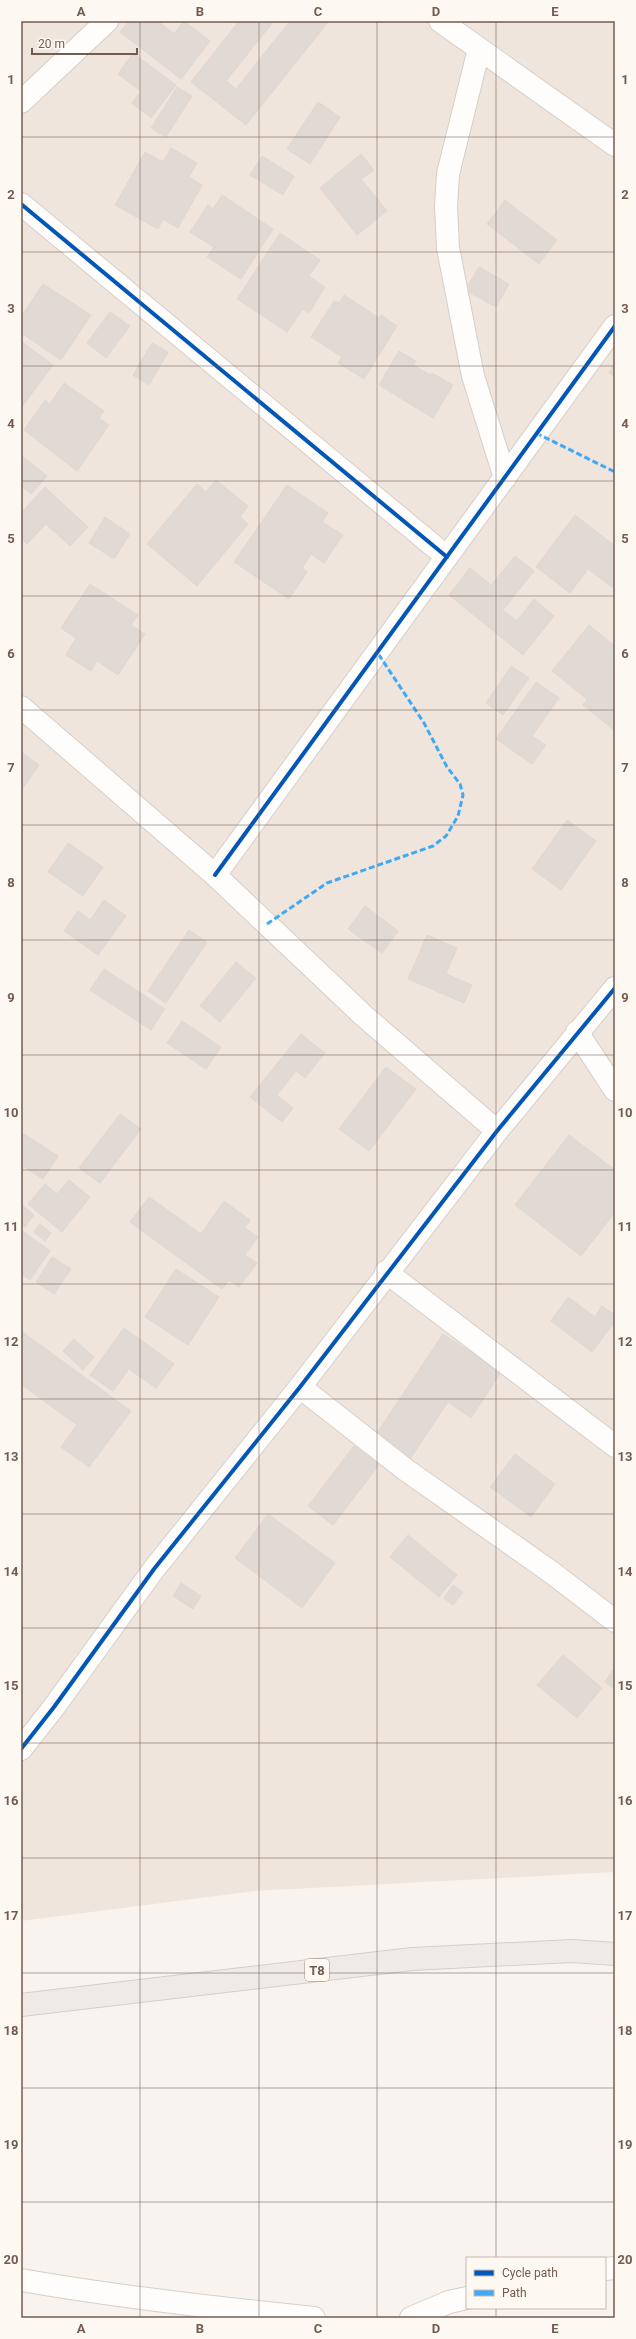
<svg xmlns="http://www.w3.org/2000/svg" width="636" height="2339" viewBox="0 0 636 2339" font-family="Roboto,sans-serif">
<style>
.residential{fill:#efe5dd}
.building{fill:#e1d9d4;stroke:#e0d7d1}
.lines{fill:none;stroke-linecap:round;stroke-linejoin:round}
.minor-casing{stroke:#d5cfc9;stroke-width:24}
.highway-casing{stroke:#d6cdc8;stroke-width:24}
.minor{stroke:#fefdfc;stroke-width:22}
.highway{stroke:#f0eae7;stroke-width:22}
.quiet{stroke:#3fa9f5;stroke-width:3;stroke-dasharray:6 3;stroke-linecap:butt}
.cycleway-casing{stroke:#fdf8f1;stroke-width:6}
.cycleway{stroke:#0057b8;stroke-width:4}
.grid{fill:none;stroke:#735b50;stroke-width:1;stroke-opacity:0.55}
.labels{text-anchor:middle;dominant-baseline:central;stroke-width:3;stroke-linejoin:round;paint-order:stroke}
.shield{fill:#fdf8f1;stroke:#9c8a80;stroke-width:1}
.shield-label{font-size:13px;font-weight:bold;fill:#735b50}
.neatline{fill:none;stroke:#735b50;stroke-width:1.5}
.grid-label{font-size:13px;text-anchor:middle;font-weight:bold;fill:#735b50}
</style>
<rect width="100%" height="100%" fill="#f8f3ee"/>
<!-- residential -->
<path class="residential" d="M21 21H615V1872L255 1891 21 1921Z"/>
<!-- building -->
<path class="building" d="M129 21H158L174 34 184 21 210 41 181 79 120 32Z
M239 21H274L226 81 236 89 290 21H329L246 125 191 82Z
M133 53 176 85 151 118 132 103 141 91 118 74Z
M177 87 192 96 166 137 151 128Z
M318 102 340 117 310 164 287 149Z
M171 148 197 163 189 177 202 185 178 228 163 219 158 229 115 205 145 152 163 162Z
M361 154 374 170 361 179 387 211 357 235 320 188Z
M262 156 294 176 283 195 250 175Z
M222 195 273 229 241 279 207 257 214 247 190 232 208 205 213 209Z
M505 200 557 240 539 264 487 224Z
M280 233 320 260 309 276 325 287 309 313 303 309 287 332 237 299Z
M479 267 509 284 496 307 465 290Z
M43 284 91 315 61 360 21 333V317Z
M344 295 379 318 381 315 397 326 364 379 338 363 342 357 311 337 334 301 339 303Z
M110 312 130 326 106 358 87 343Z
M21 341 53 365 21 408Z
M152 343 168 352 149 385 133 375Z
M399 351 416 361 413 365 430 375 432 373 453 385 433 418 379 385Z
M615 363V377L609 373Z
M64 383 104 411 99 418 109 425 77 471 24 430 45 400 50 404Z
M21 455 47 476 31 494 21 486Z
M216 480 248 506 240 517 248 524 197 586 147 544 197 484 206 492Z
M287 485 328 513 322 522 343 535 324 563 311 554 302 568 307 572 289 599 234 562Z
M45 487 88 527 70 546 46 524 27 544 21 538V513Z
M575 515 615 546V583L612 587 588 569 570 593 536 567Z
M105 517 130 534 114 559 89 543Z
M515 556 534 571 503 610 517 621 534 599 554 616 523 655 449 595 470 568 491 585Z
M90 584 138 615 131 625 145 634 118 675 97 661 91 671 66 655 76 638 61 628Z
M589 625 615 646V731L583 705 587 699 552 671Z
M511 666 529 678 503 715 486 703Z
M536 682 559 698 532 736 546 745 532 764 496 739Z
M21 752 39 765 21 791Z
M567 820 596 841 561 890 532 869Z
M68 843 103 867 83 896 48 872Z
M104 900 126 916 98 955 64 931 78 911 90 920Z
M365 906 398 931 382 953 348 929Z
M189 930 207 942 166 1003 148 991Z
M427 935 457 948 446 974 472 985 464 1003 408 979Z
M236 962 256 978 220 1022 200 1006Z
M104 969 165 1009 151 1030 90 990Z
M182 1021 221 1047 206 1069 167 1043Z
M301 1034 325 1053 305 1078 296 1071 277 1095 293 1108 282 1122 250 1097Z
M386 1067 416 1089 369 1151 339 1129Z
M120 1114 141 1129 100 1183 79 1168Z
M24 1134 58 1156 43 1179 21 1165V1138Z
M569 1135 615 1170V1212L581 1256 515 1205Z
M69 1180 90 1197 62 1232 28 1204 45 1184 57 1194Z
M149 1197 201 1234 224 1201 250 1220 245 1228 258 1237 245 1255 257 1263 239 1287 229 1280 222 1289 130 1222Z
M21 1204 34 1215 25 1227 21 1224Z
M40 1224 51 1233 45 1241 34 1232Z
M21 1230 50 1251 30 1280 21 1274Z
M52 1257 71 1269 54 1294 36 1282Z
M176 1269 219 1297 188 1345 145 1317Z
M568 1297 595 1317 602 1306 615 1315V1321L592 1352 551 1321Z
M124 1328 174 1364 156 1388 129 1369 113 1391 90 1375Z
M21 1331 131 1411 89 1467 61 1447 77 1425 21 1384Z
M443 1334 501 1372 471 1418 448 1402 408 1462 373 1439Z
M74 1339 94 1357 83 1370 63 1351Z
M354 1446 379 1465 333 1525 308 1506Z
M515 1454 555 1484 531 1517 490 1487Z
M268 1514 335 1563 302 1608 235 1558Z
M408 1535 457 1575 439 1597 390 1557Z
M181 1583 201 1596 193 1609 173 1596Z
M453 1585 463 1592 453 1605 444 1598Z
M563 1655 602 1688 577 1718 537 1685Z
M615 1667V1689L605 1682Z"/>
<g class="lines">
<!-- minor casing -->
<g class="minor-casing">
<path id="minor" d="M440 21 615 145
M479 49 448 174 446 206 448 248 473 376 505 478
M21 102 107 21
M21 204 447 557
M21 707 215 875 364 1016 497 1131
M215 875 615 326
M577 1032 615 1090
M386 1272 615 1446
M300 1387 406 1470 551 1572 615 1621
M21 1749 54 1707 154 1569 300 1387 497 1131 615 988
M605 2269 615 2268
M21 2280C118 2297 215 2308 314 2318
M411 2318 449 2302 467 2298"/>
</g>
<!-- highway casing -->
<g class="highway-casing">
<path id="highway" d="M21 2005 412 1959 572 1951 615 1954"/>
</g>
<!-- minor -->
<use href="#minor" class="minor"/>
<!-- highway -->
<use href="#highway" class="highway"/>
<!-- quiet -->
<path class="quiet" d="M536 433 615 472
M267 924 327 883 433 846 446 836 458 816 463 795 460 784 447 767 424 723 377 652"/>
<!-- cycleway casing -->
<g class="cycleway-casing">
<path id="cycleway" d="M21 204 447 557
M215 875 615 326
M21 1749 54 1707 154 1569 300 1387 497 1131 615 988"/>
</g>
<!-- cycleway -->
<use href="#cycleway" class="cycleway"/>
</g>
<!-- grid -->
<path class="grid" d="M140 21V2318M259 21V2318M377 21V2318M496 21V2258M21 137H615M21 252H615M21 366H615M21 481H615M21 596H615M21 710H615M21 825H615M21 940H615M21 1055H615M21 1170H615M21 1284H615M21 1399H615M21 1514H615M21 1628H615M21 1743H615M21 1858H615M21 1973H615M21 2088H615M21 2202H615M496 2308V2318"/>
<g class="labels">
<!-- shield labels -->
<rect class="shield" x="305" y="1959" width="24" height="22" rx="3"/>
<g class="shield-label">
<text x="317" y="1970">T8</text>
</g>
</g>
<!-- border -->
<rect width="636" height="2339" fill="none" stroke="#fdf8f1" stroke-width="44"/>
<!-- legend -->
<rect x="466" y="2257" width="140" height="52" fill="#fdf8f1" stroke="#c6b9b1"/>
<rect x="474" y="2270" width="20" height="6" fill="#0057b8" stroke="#c6b9b1"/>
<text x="502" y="2277" font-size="12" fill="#735b50">Cycle path</text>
<rect x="474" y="2290" width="20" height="6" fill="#3fa9f5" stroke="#c6b9b1"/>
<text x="502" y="2297" font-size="12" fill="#735b50">Path</text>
<!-- scale -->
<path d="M32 48v6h105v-6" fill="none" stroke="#735b50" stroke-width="2"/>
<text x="38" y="48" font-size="12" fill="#735b50" stroke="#fdf8f1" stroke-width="3" paint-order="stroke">20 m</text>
<rect x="22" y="22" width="592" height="2295" class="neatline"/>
<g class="grid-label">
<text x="81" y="16">A</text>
<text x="200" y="16">B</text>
<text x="318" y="16">C</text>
<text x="436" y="16">D</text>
<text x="555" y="16">E</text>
<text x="11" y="84">1</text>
<text x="625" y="84">1</text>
<text x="11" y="199">2</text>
<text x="625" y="199">2</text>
<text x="11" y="313">3</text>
<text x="625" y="313">3</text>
<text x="11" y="428">4</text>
<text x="625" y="428">4</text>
<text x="11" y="543">5</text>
<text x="625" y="543">5</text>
<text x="11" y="658">6</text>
<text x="625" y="658">6</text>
<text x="11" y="772">7</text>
<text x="625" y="772">7</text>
<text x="11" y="887">8</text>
<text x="625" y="887">8</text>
<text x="11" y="1002">9</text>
<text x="625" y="1002">9</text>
<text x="11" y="1117">10</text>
<text x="625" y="1117">10</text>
<text x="11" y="1231">11</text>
<text x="625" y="1231">11</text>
<text x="11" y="1346">12</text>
<text x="625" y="1346">12</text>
<text x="11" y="1461">13</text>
<text x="625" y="1461">13</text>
<text x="11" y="1576">14</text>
<text x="625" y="1576">14</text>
<text x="11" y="1690">15</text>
<text x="625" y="1690">15</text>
<text x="11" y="1805">16</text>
<text x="625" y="1805">16</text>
<text x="11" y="1920">17</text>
<text x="625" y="1920">17</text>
<text x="11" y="2035">18</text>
<text x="625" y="2035">18</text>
<text x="11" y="2149">19</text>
<text x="625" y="2149">19</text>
<text x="11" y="2264">20</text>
<text x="625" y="2264">20</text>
<text x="81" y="2333">A</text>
<text x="200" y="2333">B</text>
<text x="318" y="2333">C</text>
<text x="436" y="2333">D</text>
<text x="555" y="2333">E</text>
</g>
</svg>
